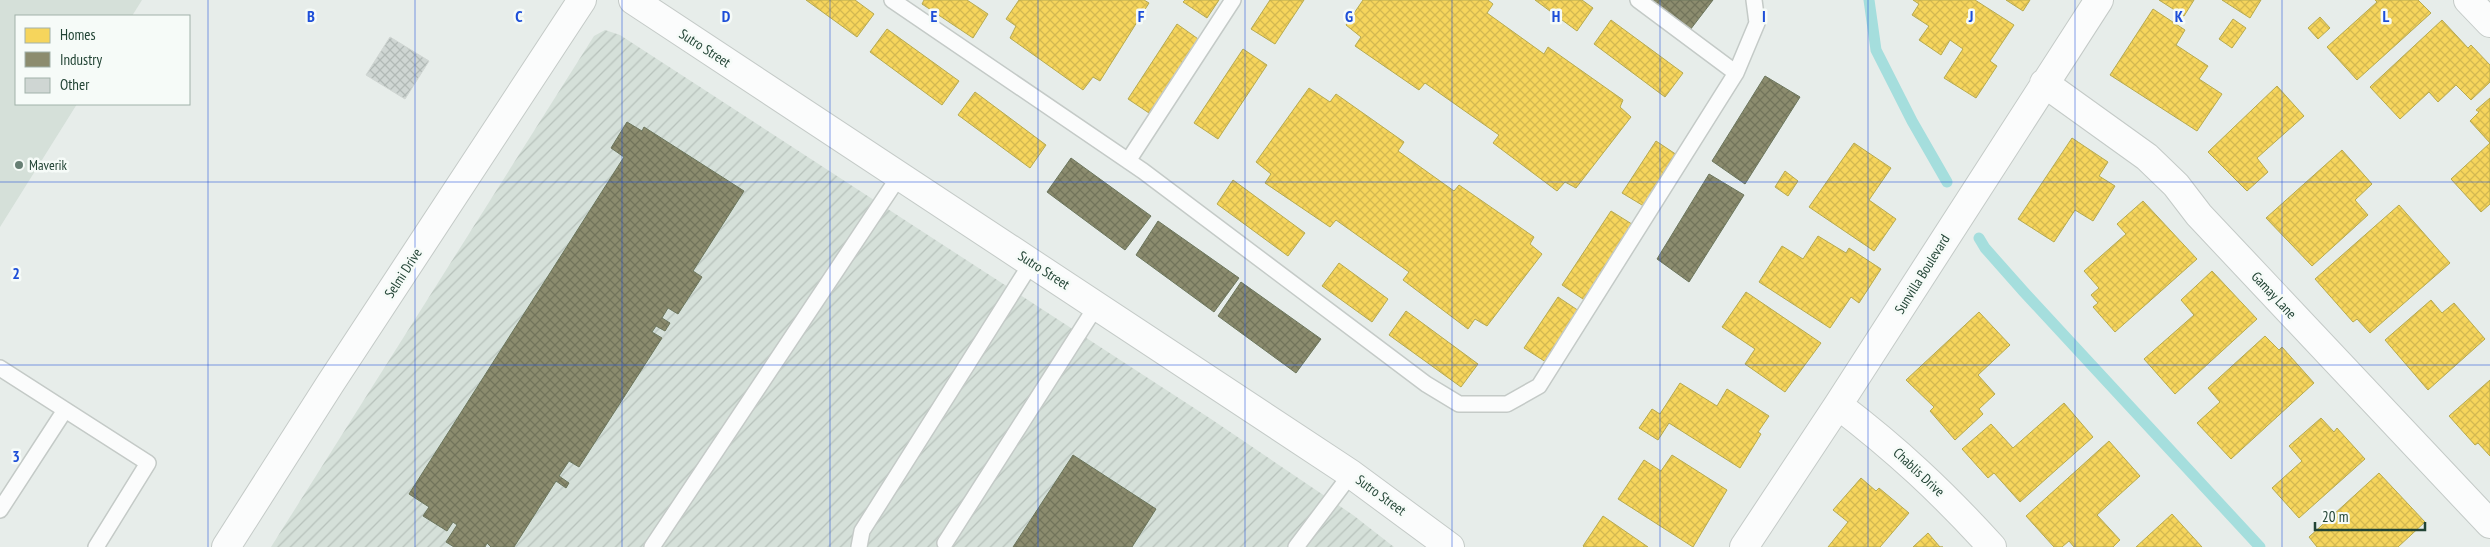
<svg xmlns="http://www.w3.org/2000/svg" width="2490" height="547" viewBox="0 0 2490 547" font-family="'PT Sans Narrow',sans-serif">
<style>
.built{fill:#d5e0d9}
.industrial{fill:url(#industrial-furrows)}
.homes{fill:url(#homes-cross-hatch);stroke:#b6aa50}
.industry{fill:url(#industry-cross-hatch);stroke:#6c765d}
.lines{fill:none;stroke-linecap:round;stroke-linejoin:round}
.stream{stroke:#a5dedd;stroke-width:11}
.building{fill:url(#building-cross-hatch);stroke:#d0d6d3}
.service-casing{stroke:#c4cac7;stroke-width:18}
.minor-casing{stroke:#c4cac7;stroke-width:30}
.service{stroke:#fbfcfc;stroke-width:15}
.minor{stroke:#fbfcfc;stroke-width:28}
.grid{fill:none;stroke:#1d4ed8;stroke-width:1;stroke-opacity:0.55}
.poi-dot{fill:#677f74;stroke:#f6fbf8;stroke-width:2}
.labels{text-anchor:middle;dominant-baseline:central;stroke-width:5;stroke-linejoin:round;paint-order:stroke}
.street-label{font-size:14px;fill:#224435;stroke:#f6fbf8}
.poi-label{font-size:14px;fill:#224435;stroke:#f6fbf8;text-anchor:start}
.grid-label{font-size:16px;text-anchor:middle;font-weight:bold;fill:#1d4ed8;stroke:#f6fbf8;stroke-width:5;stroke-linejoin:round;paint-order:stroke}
</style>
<defs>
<pattern id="industrial-furrows" width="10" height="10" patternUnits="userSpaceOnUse" patternTransform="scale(1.25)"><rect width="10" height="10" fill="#d5e0d9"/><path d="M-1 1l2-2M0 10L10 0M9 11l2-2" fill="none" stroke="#b7c1bb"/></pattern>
<pattern id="homes-cross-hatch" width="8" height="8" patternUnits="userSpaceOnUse" patternTransform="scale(1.25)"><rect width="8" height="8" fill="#f6d55c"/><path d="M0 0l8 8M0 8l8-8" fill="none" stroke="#d3b851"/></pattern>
<pattern id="industry-cross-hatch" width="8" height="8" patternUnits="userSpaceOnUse" patternTransform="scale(1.25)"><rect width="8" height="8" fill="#8c8c6e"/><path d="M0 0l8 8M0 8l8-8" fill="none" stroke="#72745b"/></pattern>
<pattern id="building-cross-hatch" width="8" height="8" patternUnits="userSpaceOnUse" patternTransform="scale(1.25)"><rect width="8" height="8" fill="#cfd6d3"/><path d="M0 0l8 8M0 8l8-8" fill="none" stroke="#b1b9b6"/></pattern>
</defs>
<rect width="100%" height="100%" fill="#e7edea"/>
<!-- built -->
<path class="built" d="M0 0H142L132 16H16V104H77L0 227Z"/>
<!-- industrial -->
<path class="industrial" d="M605 30 620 35 1211 419 1353 515 1394 547H271L594 36Z"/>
<!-- homes -->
<path class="homes" d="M806 0H855L874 14 857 37Z
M924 0H967L988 14 973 38 922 4Z
M1019 0H1144L1149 3 1100 81 1093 77 1083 90 1010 38 1016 26 1006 19Z
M1185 0H1219L1207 18 1183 2Z
M1270 0H1304L1275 44 1251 29Z
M1363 0H1488L1493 4 1487 13 1544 54 1548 47 1623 100 1620 107 1631 117 1576 188 1565 182 1557 191 1493 143 1499 135 1425 83 1419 90 1355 46 1361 37 1346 25Z
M1535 0H1582L1593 8 1577 31Z
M1913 0H1975L2014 25 1990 61 1997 66 1976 98 1944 78 1963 49 1950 40 1941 55 1919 40 1929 26 1912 15 1919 4Z
M2006 0H2030L2023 11Z
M2159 0H2194L2184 16Z
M2222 0H2261L2250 18Z
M2375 0H2418L2431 13 2357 80 2327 47 2377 2Z
M2153 9 2185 30 2176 45 2208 66 2199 79 2222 94 2197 131 2110 75Z
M2320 17 2330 28 2318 39 2308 28Z
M2233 19 2246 28 2232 48 2219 39Z
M1611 20 1683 73 1665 97 1594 44Z
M2442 20 2468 48 2471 45 2490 65V82L2471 100 2456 85 2438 102 2429 92 2400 119 2370 87Z
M1177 24 1201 41 1152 115 1128 99Z
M887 29 959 81 942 105 870 52Z
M1243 49 1267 65 1218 139 1194 123Z
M2277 86 2304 116 2257 158 2268 172 2247 191 2208 152Z
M1309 88 1330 102 1336 94 1404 142 1398 151 1454 191 1459 185 1534 237 1530 244 1542 254 1487 326 1475 319 1468 329 1403 280 1409 272 1336 220 1330 227 1265 183 1271 174 1256 162Z
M975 92 1046 145 1030 168 958 115Z
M2490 98V204L2481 212 2451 179 2490 143 2470 121 2479 112 2476 110Z
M2072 138 2108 162 2099 176 2115 186 2093 221 2075 210 2054 242 2018 219Z
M1656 141 1680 157 1647 208 1622 193Z
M1854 143 1891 168 1869 200 1896 219 1874 251 1809 207Z
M2342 150 2372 184 2355 200 2368 215 2312 266 2266 218Z
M1785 171 1798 181 1788 196 1775 187Z
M1233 180 1305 233 1288 256 1217 204Z
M2143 201 2197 259 2115 332 2093 307 2098 303 2091 295 2099 288 2084 271 2126 234 2117 224Z
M2399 205 2450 263 2370 333 2357 319 2353 322 2315 279Z
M1611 211 1635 226 1586 301 1562 285Z
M1818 236 1846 253 1849 248 1881 269 1859 303 1851 297 1830 328 1759 282 1782 246 1803 259Z
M1339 263 1388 299 1372 322 1322 286Z
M2212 271 2257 319 2175 394 2144 359 2194 315 2181 300Z
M1746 292 1821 343 1785 392 1745 364 1755 349 1722 327Z
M1558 297 1582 313 1549 364 1524 348Z
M2431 300 2442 313 2454 303 2485 339 2428 390 2385 340Z
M1406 311 1478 364 1461 387 1389 335Z
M1979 312 2010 345 1978 375 1995 394 1979 409 1983 414 1955 440 1930 411 1934 407 1906 380Z
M2265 336 2279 350 2282 347 2314 383 2231 459 2197 423 2220 402 2208 388Z
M2490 380V456L2478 443 2475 445 2449 416Z
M1680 383 1717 406 1727 389 1769 416 1758 432 1761 434 1740 468 1669 423 1658 440 1639 428 1652 409 1660 414Z
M2064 403 2093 437 2020 502 1994 473 1988 478 1962 449 1991 424 2013 448Z
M2321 418 2334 432 2337 428 2365 459 2299 518 2272 488 2302 461 2289 446Z
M2109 441 2140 476 2097 515 2120 540 2113 547H2074L2069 541 2062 547H2054L2026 516Z
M1672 455 1727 490 1693 547 1618 499 1644 460 1661 471Z
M2379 473 2425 522 2398 547H2317L2309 537Z
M1861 478 1876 491 1879 488 1909 513 1880 547H1828L1848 522 1833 510Z
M2172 514 2202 547H2136Z
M1603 516 1648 547H1584L1583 546Z
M1928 533 1940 547H1943H1913Z"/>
<!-- industry -->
<path class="industry" d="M1648 0H1713L1690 30Z
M1765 76 1800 97 1745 184 1712 161Z
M627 122 642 131 644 127 744 191 693 271 702 277 678 314 668 308 662 318 670 323 665 331 656 326 652 332 662 338 579 467 569 461 559 476 569 483 566 488 556 481 514 547H491L487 543 485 547H454L446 542 457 525 453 522 447 531 423 516 429 507 409 494 624 157 611 148Z
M1071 158 1151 216 1125 250 1047 192Z
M1709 174 1744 195 1689 282 1657 259Z
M1158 221 1239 278 1214 312 1136 255Z
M1241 282 1321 339 1296 373 1218 316Z
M1073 455 1156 509 1132 547H1013Z"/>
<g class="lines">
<!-- stream -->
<path class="stream" d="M1869 0 1876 50 1912 121 1947 182
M1979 238 1985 248 2024 292 2260 547"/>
</g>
<!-- building -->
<path class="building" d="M390 37 429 61 405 99 366 75Z"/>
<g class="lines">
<!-- service casing -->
<g class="service-casing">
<path id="service" d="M892 0 1143 171 1426 384 1459 404H1507L1539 386 1736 73 1757 23 1754 0
M1638 0 1736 73
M1128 161 1233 0
M0 368 148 463 96 547
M0 510 65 410
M945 543 1097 305
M652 547 900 175
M859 547 862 531 1032 262
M1296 547 1351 474"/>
</g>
<!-- minor casing -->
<g class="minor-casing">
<path id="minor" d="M633 0 1351 474 1450 547
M2468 0 2490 23
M2044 83 2147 157 2176 185 2199 215 2490 524
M1838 405C1897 450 1942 492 1992 547
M226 547 330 384 582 0
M1744 547 1838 405 2099 0"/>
</g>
<!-- service -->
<use href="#service" class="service"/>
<!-- minor -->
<use href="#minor" class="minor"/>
</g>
<!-- grid -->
<path class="grid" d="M208 0V547M415 0V547M622 0V547M830 0V547M1038 0V547M1245 0V547M1452 0V547M1660 0V547M1868 0V547M2075 0V547M2282 0V547M0 182H2490M0 365H2490"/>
<!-- markers -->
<circle class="poi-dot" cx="19" cy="165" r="5"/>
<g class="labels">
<!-- street labels -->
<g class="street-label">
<text transform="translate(705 48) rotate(33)">Sutro Street</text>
<text transform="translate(1044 270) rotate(33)">Sutro Street</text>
<text transform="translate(403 273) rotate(-57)">Selmi Drive</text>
<text transform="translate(1922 274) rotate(-58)">Sunvilla Boulevard</text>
<text transform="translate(2274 295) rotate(47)">Gamay Lane</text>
<text transform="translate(1919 472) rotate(43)">Chablis Drive</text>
<text transform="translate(1381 495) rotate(36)">Sutro Street</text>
</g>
<!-- poi labels -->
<g class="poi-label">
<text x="29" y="165">Maverik</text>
</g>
</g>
<g class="grid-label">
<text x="311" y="22">B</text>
<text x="519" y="22">C</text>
<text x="726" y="22">D</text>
<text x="934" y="22">E</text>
<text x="1141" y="22">F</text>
<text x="1349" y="22">G</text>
<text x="1556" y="22">H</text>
<text x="1764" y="22">I</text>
<text x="1971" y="22">J</text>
<text x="2179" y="22">K</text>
<text x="2386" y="22">L</text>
<text x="16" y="279">2</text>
<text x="16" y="462">3</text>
</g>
<!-- legend -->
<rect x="15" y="15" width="175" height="90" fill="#f6fbf8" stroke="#a1b2aa"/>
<rect x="25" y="28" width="25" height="15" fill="#f6d55c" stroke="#a1b2aa"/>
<text x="60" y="40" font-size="15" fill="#224435">Homes</text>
<rect x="25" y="52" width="25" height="15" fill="#8c8c6e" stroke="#a1b2aa"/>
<text x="60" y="65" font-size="15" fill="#224435">Industry</text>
<rect x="25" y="78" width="25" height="15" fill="#cfd6d3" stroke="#a1b2aa"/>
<text x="60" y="90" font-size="15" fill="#224435">Other</text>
<!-- scale -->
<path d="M2315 522v8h110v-8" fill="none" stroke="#224435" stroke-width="2.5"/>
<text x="2322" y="522" font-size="15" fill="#224435" stroke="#f6fbf8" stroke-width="4" paint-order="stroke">20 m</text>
</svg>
